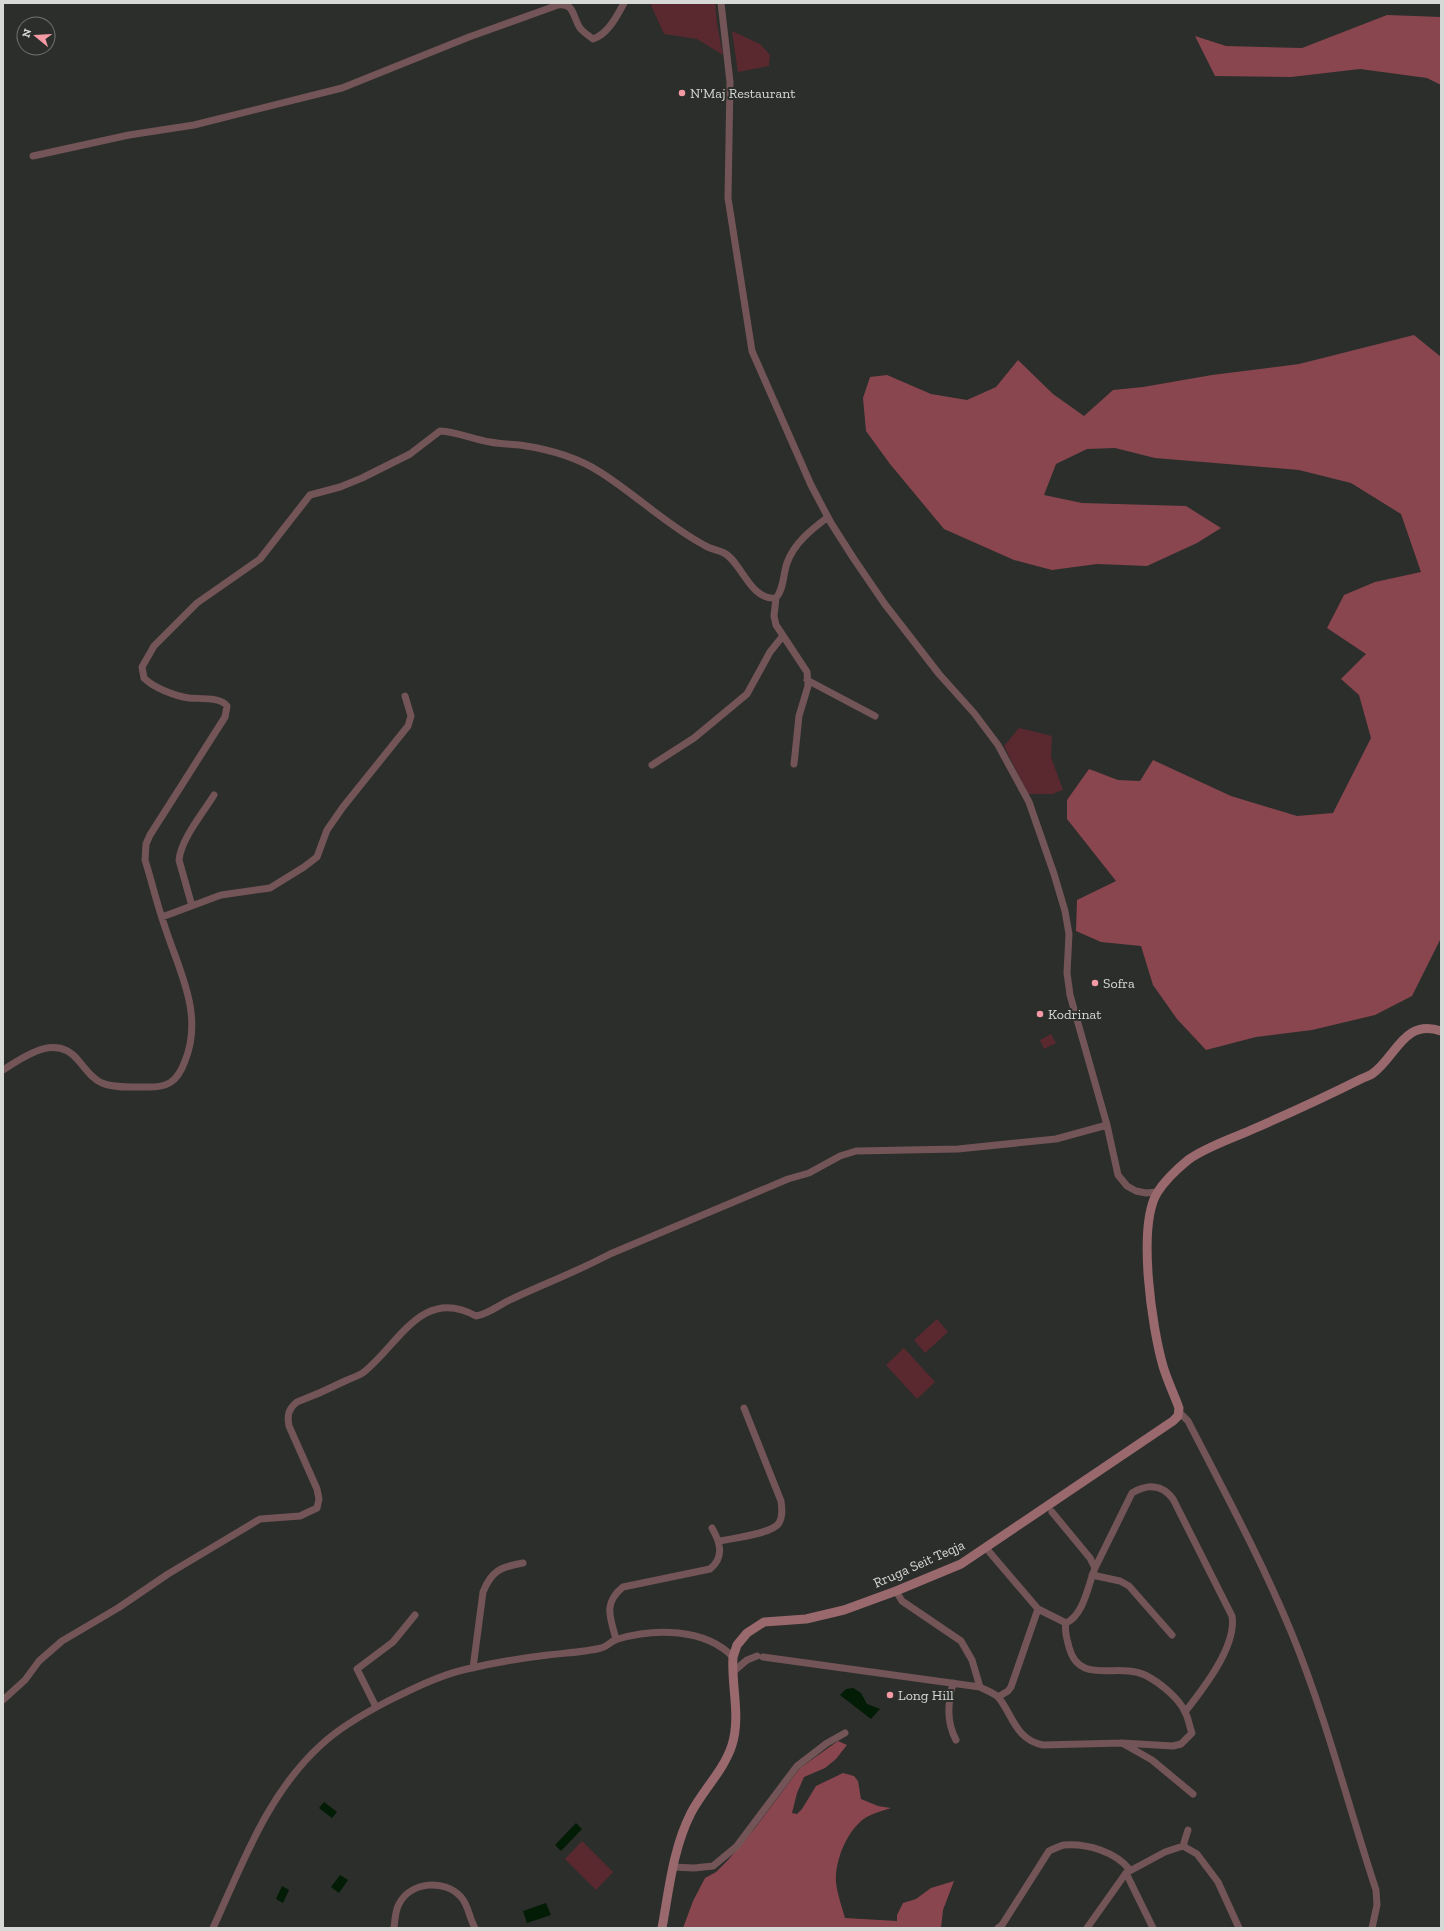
<svg xmlns="http://www.w3.org/2000/svg" width="1444" height="1931" viewBox="0 0 1444 1931" font-family="'Zilla Slab',serif">
<style>
.green{fill:#5a2930}
.forest{fill:#89464f}
.water{fill:#021c05}
.lines{fill:none;stroke-linecap:round;stroke-linejoin:round}
.minor{stroke:#735457;stroke-width:7}
.secondary{stroke:#99696e;stroke-width:9}
.poi-dot{fill:#f49aa4;stroke:#2b2e2b;stroke-width:1.5}
.labels{text-anchor:middle;dominant-baseline:central;stroke-width:4;stroke-linejoin:round;paint-order:stroke}
.poi-label{font-size:14px;fill:#d7d9d7;stroke:#2b2e2b;text-anchor:start}
.street-label{font-size:14px;fill:#d7d9d7;stroke:#2b2e2b}
</style>
<rect width="100%" height="100%" fill="#2b2e2b"/>
<!-- green -->
<path class="green" d="M650 3H715L717 24 723 55 697 39 664 34Z
M732 31 760 44 770 55 769 66 738 72Z
M1019 728 1052 736 1051 757 1063 790 1052 794H1028L1004 746Z
M1051 1034 1056 1043 1044 1049 1040 1040Z
M937 1319 948 1332 925 1353 914 1340Z
M904 1348 935 1382 917 1399 886 1365Z
M582 1841 613 1872 596 1890 565 1859Z"/>
<!-- forest -->
<path class="forest" d="M1387 15 1441 17V85L1427 78 1360 69 1291 77 1215 76 1195 36 1226 46 1302 48Z
M1414 335 1441 357V938L1412 996 1375 1015 1312 1030 1256 1037 1206 1050 1177 1019 1153 985 1141 946 1101 942 1076 931 1077 900 1116 881 1067 819V800L1089 769 1118 780 1140 781 1153 760 1231 796 1297 816 1333 813 1371 738 1359 695 1341 679 1366 654 1327 628 1344 595 1375 582 1421 572 1401 514 1351 483 1299 470 1155 458 1115 448 1087 449 1056 464 1044 495 1082 503 1186 506 1221 528 1197 543 1147 566 1097 564 1052 570 1014 560 944 529 890 464 866 431 863 398 870 377 887 375 931 394 967 400 996 387 1018 360 1053 394 1084 416 1113 390 1143 387 1212 375 1299 364Z
M838 1741 847 1745 836 1759 825 1768 804 1777 797 1793 792 1813 797 1814 802 1809 816 1786 843 1773 854 1776 858 1781 861 1799 878 1806 891 1808C881 1811 867 1815 860 1822 845 1836 835 1862 836 1882 837 1893 842 1907 845 1918L897 1921V1915L903 1903 916 1899 931 1888 954 1881 943 1910 941 1928H683L693 1901 705 1878 716 1872 729 1859 755 1828 800 1768Z"/>
<!-- water -->
<path class="water" d="M853 1688 861 1693 867 1704 880 1709 871 1719 840 1695 846 1689Z
M324 1802 337 1812 332 1818 319 1808Z
M576 1823 582 1829 561 1851 555 1845Z
M340 1875 348 1880 339 1893 331 1887Z
M282 1886 289 1890 283 1903 276 1899Z
M546 1903 551 1915 527 1923 523 1911Z"/>
<g class="lines">
<!-- minor -->
<path class="minor" d="M721 3 730 82 728 198 752 351 811 485 831 523 854 559 884 603 939 674 974 713 998 745 1029 802 1054 874 1065 911 1069 934 1067 973 1070 995 1107 1125 1118 1175 1127 1186 1136 1191 1146 1193 1157 1192
M33 156 129 135 194 125 342 88 469 37 558 5C575 3 572 16 580 28 583 32 588 35 593 39 608 34 617 16 624 3
M776 598 774 616 776 625 807 672 808 686 799 716 794 764
M807 680 875 716
M652 765 694 738 747 694 770 652 782 637
M192 906 179 860C181 839 203 813 214 795
M162 917 221 895 270 888 304 867 317 857 327 830 343 807 408 726 411 716 405 696
M3 1070C25 1056 56 1033 78 1060 85 1068 92 1079 102 1083 114 1088 130 1087 144 1087 167 1088 177 1083 185 1061 204 1014 179 971 165 927 157 905 152 882 145 860L146 844 150 835 225 717 227 706C221 697 200 699 189 698 175 696 154 688 144 678L142 667 154 646 197 603 260 559 310 495 340 487 362 478 410 454 440 431C457 432 473 439 490 442 500 444 510 444 520 445 547 449 577 457 600 472 635 494 668 526 704 545 710 549 718 550 724 553 741 561 750 601 776 598 784 589 783 574 787 563 794 543 812 529 828 517
M1179 1412 1188 1421C1224 1491 1262 1561 1292 1634 1326 1717 1348 1805 1376 1890L1377 1905 1372 1928
M1052 1512 1090 1558 1095 1568C1088 1585 1084 1615 1066 1623
M720 1541C733 1538 772 1534 779 1523 783 1516 782 1508 781 1501L744 1408
M986 1548 1038 1609 1011 1687 1008 1691 998 1697
M1095 1568 1132 1493C1147 1484 1162 1484 1173 1499L1232 1616C1237 1646 1203 1689 1185 1712
M1092 1575 1120 1581 1129 1586 1172 1635
M896 1591 902 1601 961 1641 972 1660 980 1687
M616 1639C610 1617 603 1603 623 1587L710 1569C725 1557 720 1542 712 1528
M763 1657 980 1687C985 1690 995 1693 999 1698 1013 1716 1016 1740 1043 1745L1122 1743 1173 1746 1181 1744 1192 1733C1189 1726 1189 1719 1185 1712 1179 1698 1159 1682 1145 1675 1117 1662 1079 1686 1069 1647 1067 1639 1064 1631 1066 1623L1038 1609
M473 1668 483 1592C492 1570 501 1567 523 1563
M734 1671 747 1660 757 1656
M953 1683C948 1703 946 1721 956 1740
M3 1700 25 1680 39 1661 62 1641 118 1608 168 1574 260 1519 300 1516 317 1508 319 1499 317 1489 289 1426C287 1416 288 1409 297 1402 313 1396 329 1389 345 1381 351 1378 359 1376 364 1372 399 1344 422 1286 476 1316 489 1314 500 1304 512 1299 544 1284 578 1271 610 1254L788 1179 809 1173 840 1156 856 1151 958 1149 1056 1139 1107 1125
M376 1707 357 1669 393 1642 415 1615
M1122 1743 1152 1760 1193 1794
M1183 1846 1197 1854 1218 1882 1239 1928
M673 1867 694 1868 713 1866 736 1847 797 1766 827 1743 845 1733
M1126 1873 1153 1928
M213 1928C243 1863 267 1794 321 1745 340 1727 365 1713 388 1701 412 1689 440 1675 467 1669 493 1663 522 1658 548 1655 564 1653 586 1652 601 1648 607 1647 612 1640 618 1639 654 1628 705 1628 733 1657
M394 1928C395 1920 395 1911 399 1904 411 1881 445 1879 461 1897 469 1906 469 1918 475 1928
M998 1928 1002 1925 1049 1851C1054 1849 1059 1846 1064 1845 1087 1843 1116 1852 1130 1870
M1087 1928 1126 1873 1165 1852 1183 1846 1188 1830"/>
<!-- secondary -->
<path class="secondary" d="M662 1928C669 1890 673 1848 691 1813 703 1790 724 1770 732 1745 741 1716 731 1685 733 1657L737 1645 747 1633 764 1622 806 1619 844 1610 896 1591 961 1564 1173 1421 1178 1416 1179 1408C1174 1394 1167 1380 1163 1366 1152 1328 1137 1227 1157 1193 1165 1180 1177 1169 1188 1160 1206 1147 1231 1139 1251 1130 1288 1114 1325 1097 1361 1079 1365 1077 1369 1076 1372 1074 1396 1057 1404 1018 1441 1031"/>
</g>
<!-- markers -->
<g class="poi-dot">
<circle cx="682" cy="93" r="4"/>
<circle cx="1095" cy="983" r="4"/>
<circle cx="1040" cy="1014" r="4"/>
<circle cx="890" cy="1695" r="4"/>
</g>
<g class="labels">
<!-- poi labels -->
<g class="poi-label">
<text x="690" y="93">N'Maj Restaurant</text>
<text x="1103" y="983">Sofra</text>
<text x="1048" y="1014">Kodrinat</text>
<text x="898" y="1695">Long Hill</text>
</g>
<!-- street labels -->
<g class="street-label">
<text transform="translate(919 1564) rotate(-24)">Rruga Seit Teqja</text>
</g>
</g>
<!-- border -->
<rect width="1444" height="1931" fill="none" stroke="#d7d9d7" stroke-width="8"/>
<!-- north arrow -->
<g transform="translate(36 36) rotate(288)"><circle r="19" fill="#2b2e2b" stroke="#707270"/>
<path d="M0-3L7 15L0 10L-7 15Z" fill="#f49aa4"/>
<text y="-6" font-size="11" font-weight="bold" text-anchor="middle" fill="#d7d9d7">N</text>
</g>
</svg>
